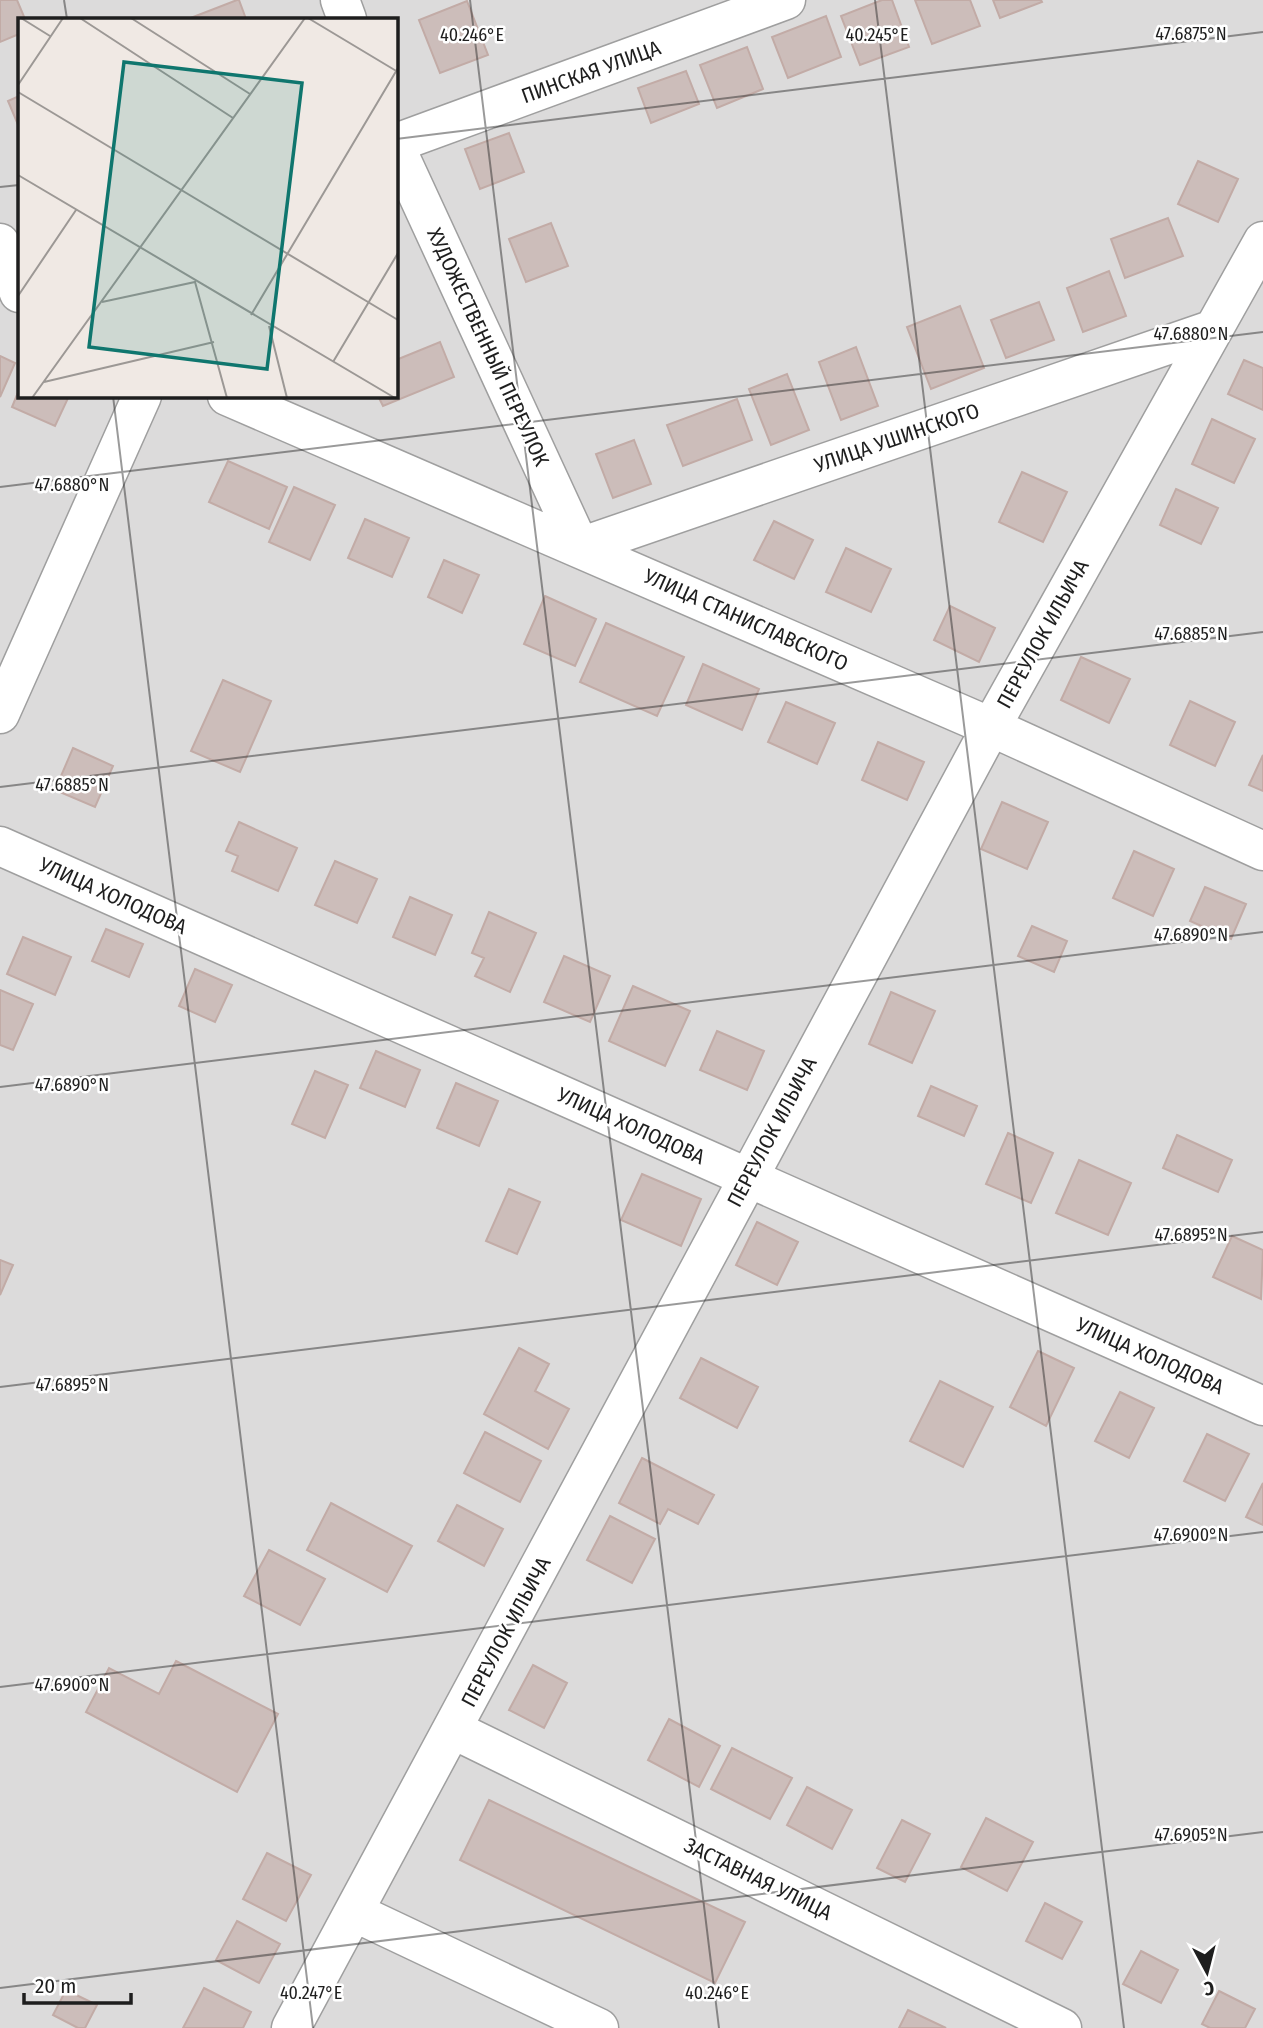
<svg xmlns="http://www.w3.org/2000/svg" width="1263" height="2028" viewBox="0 0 1263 2028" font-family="'Fira Sans Condensed',sans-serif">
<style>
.residential{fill:#dcdbdb;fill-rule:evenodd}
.building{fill:#ccbdba;stroke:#c2aba6;stroke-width:2}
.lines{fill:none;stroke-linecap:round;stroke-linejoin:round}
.street-casing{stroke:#9f9f9f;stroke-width:41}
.street{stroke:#fff;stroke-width:38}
.ticks{fill:none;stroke:#1e1e1e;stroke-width:2;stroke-opacity:0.45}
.labels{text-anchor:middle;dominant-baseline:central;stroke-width:5;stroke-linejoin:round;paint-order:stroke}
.street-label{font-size:21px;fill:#1e1e1e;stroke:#fff}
.inset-road{fill:none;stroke:#9c9895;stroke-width:2}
.view{fill:#0f766e;fill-opacity:0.15;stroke:#0f766e;stroke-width:3.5}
.inset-edge{fill:none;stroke:#1e1e1e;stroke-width:3.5}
.ticks-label{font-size:18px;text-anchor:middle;fill:#1e1e1e;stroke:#fff;stroke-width:5;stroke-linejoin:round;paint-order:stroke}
</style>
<rect width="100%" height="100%" fill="#f0e9e4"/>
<!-- residential -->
<path class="residential" d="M0 0H1263V2028H0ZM19 19H396V396H19Z"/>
<!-- building -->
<path class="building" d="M0 0H17L25 19H19V34L0 42Z
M239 0 246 19H188L237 0Z
M882 0H892L909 47 860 65 841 16Z
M915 0H970L980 26 932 44Z
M993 0H1041L1042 2 1000 18Z
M467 1 488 55 440 73 419 20Z
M826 16 841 57 788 78 772 37Z
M747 47 763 89 717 108 700 65Z
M686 71 699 104 651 123 638 88Z
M19 96V127L8 101Z
M509 133 524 172 480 189 465 149Z
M1198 161 1238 179 1218 222 1178 204Z
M1168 218 1183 256 1125 278 1111 239Z
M551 223 568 266 526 282 509 239Z
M1109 271 1126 316 1083 332 1067 288Z
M1039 302 1054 340 1006 358 991 320Z
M960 306 984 368 931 389 907 327Z
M440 342 454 377 383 406 378 396H396V360Z
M856 347 878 406 841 420 819 362Z
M0 356 15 363 0 397Z
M1244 360 1263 368V410L1228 394Z
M787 374 809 430 771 445 749 389Z
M19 390V396H69L55 426 12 407Z
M737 399 752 440 683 466 667 425Z
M1212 419 1255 439 1234 483 1192 464Z
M634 440 651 484 613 498 596 454Z
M228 461 287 487 269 529 209 502Z
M1022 472 1067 492 1043 542 999 522Z
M294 487 335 505 310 560 269 542Z
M1176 489 1218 508 1201 544 1160 525Z
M365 519 409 538 392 577 348 558Z
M774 521 813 540 794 579 754 560Z
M846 548 891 569 871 612 826 592Z
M444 560 479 575 462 613 428 597Z
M545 596 596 619 575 666 524 644Z
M950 606 995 628 979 662 934 640Z
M606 623 684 657 657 716 580 682Z
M1081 657 1130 679 1109 723 1061 700Z
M703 664 759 689 742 730 686 705Z
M223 680 271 701 240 772 191 751Z
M1190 701 1235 722 1215 766 1170 745Z
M786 702 835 723 817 764 768 742Z
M878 742 924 762 907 800 862 780Z
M73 748 113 766 95 807 55 790Z
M1263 755V791L1249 785Z
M1002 802 1048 822 1027 869 981 849Z
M239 822 297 848 278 891 232 871 238 856 226 851Z
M1134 851 1174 869 1153 916 1113 898Z
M335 861 377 879 357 923 315 905Z
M1205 887 1246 904 1231 939 1190 921Z
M410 897 452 915 435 955 393 937Z
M489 912 536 933 510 992 475 976 484 958 472 953Z
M1032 926 1067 941 1054 972 1018 956Z
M106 929 143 944 129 977 92 961Z
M23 937 71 957 55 995 7 974Z
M564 956 610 976 590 1022 544 1002Z
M195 969 232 985 215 1022 179 1006Z
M633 986 690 1011 665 1066 609 1041Z
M0 990 33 1004 13 1050 0 1045Z
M891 992 935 1011 912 1063 869 1044Z
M717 1031 764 1051 747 1090 700 1070Z
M376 1051 420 1070 405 1107 360 1088Z
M315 1071 348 1085 325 1138 292 1124Z
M456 1083 498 1101 479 1146 437 1128Z
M931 1086 977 1106 964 1136 918 1116Z
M1008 1133 1053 1153 1031 1203 986 1184Z
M1177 1135 1232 1160 1218 1192 1163 1168Z
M1079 1160 1131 1183 1108 1235 1056 1213Z
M642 1174 701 1199 681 1246 621 1220Z
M509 1189 540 1202 517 1254 486 1241Z
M757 1222 798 1242 777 1285 736 1265Z
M1232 1236 1263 1250 1261 1299 1213 1277Z
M0 1260 13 1265 0 1295Z
M519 1348 549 1364 535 1391 569 1409 548 1449 484 1414Z
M1038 1351 1074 1368 1046 1426 1010 1407Z
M701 1358 758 1387 737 1428 680 1398Z
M940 1381 993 1407 963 1467 910 1441Z
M1120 1392 1154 1408 1129 1458 1095 1441Z
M485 1432 541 1461 520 1502 464 1473Z
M1207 1434 1249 1454 1225 1501 1184 1481Z
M642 1458 714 1495 698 1524 668 1509 660 1524 619 1503Z
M1263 1483V1525L1246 1517Z
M331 1503 412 1546 387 1592 307 1550Z
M457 1505 503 1529 484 1566 438 1541Z
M610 1516 655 1539 632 1583 587 1560Z
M269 1550 325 1579 300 1625 244 1596Z
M176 1661 278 1714 237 1792 86 1712 109 1668 159 1694Z
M533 1665 567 1683 544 1728 509 1710Z
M669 1719 720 1746 699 1787 648 1760Z
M732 1748 792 1778 770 1819 711 1789Z
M807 1787 852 1810 832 1849 787 1825Z
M489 1800 745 1922 715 1983 460 1860Z
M986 1818 1033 1842 1007 1891 961 1867Z
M902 1820 930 1834 905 1882 877 1868Z
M267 1853 311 1875 286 1921 243 1899Z
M1045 1903 1082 1922 1062 1959 1026 1941Z
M237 1921 280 1944 259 1983 216 1960Z
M1141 1951 1178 1970 1161 2003 1123 1984Z
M204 1988 251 2012 243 2028H183Z
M66 1990 97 2005 85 2028H78L53 2015Z
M1219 1991 1255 2009 1245 2028H1210L1202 2024Z
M908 2010 946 2028H899Z"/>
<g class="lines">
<!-- street casing -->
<g class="street-casing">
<path id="street" d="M340 0 347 19
M396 143 786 0
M396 148 580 547 1214 329
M0 243 19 293
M227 396 991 727 1263 851
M0 714 142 396
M0 846 1263 1406
M454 1730 1062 2028
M356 1913 599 2028
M291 2028 991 727 1263 241"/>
</g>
<!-- street -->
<use href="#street" class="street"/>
</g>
<!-- ticks -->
<path class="ticks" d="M64 0 67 19M470 0 719 2028M875 0 1124 2028M396 139 1263 32M0 187 19 185M113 396 313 2028M0 487 1263 332M0 787 1263 632M0 1087 1263 932M0 1387 1263 1232M0 1687 1263 1532M0 1988 1263 1832"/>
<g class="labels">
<!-- street labels -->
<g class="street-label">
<text transform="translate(591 72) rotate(-20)">ПИНСКАЯ УЛИЦА</text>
<text transform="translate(488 347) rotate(65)">ХУДОЖЕСТВЕННЫЙ ПЕРЕУЛОК</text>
<text transform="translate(897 438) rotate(-19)">УЛИЦА УШИНСКОГО</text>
<text transform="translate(746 620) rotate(24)">УЛИЦА СТАНИСЛАВСКОГО</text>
<text transform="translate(1043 634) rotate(-61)">ПЕРЕУЛОК ИЛЬИЧА</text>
<text transform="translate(113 896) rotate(24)">УЛИЦА ХОЛОДОВА</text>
<text transform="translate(631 1126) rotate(24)">УЛИЦА ХОЛОДОВА</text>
<text transform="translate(772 1132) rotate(-62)">ПЕРЕУЛОК ИЛЬИЧА</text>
<text transform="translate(1150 1356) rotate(24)">УЛИЦА ХОЛОДОВА</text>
<text transform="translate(506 1632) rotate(-62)">ПЕРЕУЛОК ИЛЬИЧА</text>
<text transform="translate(758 1879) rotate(26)">ЗАСТАВНАЯ УЛИЦА</text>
</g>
</g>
<!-- overview -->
<g transform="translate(18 18)">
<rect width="380" height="380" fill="#f0e9e4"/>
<path class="inset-road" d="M3 0 32 18M62 0 215 100M113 0 232 76M290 0 380 54M0 67 45 0M0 74 380 302M0 157 377 380M0 278 58 192M84 284 177 264 209 380M233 297 380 50M251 308 269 380M315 344 380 235M26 364 196 324M14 380 287 0"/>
<path class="view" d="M106 44 284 65 249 351 71 329Z"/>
<rect width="380" height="380" class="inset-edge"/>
</g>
<g class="ticks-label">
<text x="1191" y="40">47.6875°N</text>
<text x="472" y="41">40.246°E</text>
<text x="877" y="41">40.245°E</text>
<text x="1191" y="340">47.6880°N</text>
<text x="72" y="491">47.6880°N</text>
<text x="1191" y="640">47.6885°N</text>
<text x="72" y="791">47.6885°N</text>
<text x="1191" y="941">47.6890°N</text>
<text x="72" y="1091">47.6890°N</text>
<text x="1191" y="1241">47.6895°N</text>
<text x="72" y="1391">47.6895°N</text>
<text x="1191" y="1541">47.6900°N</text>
<text x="72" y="1691">47.6900°N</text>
<text x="1191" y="1841">47.6905°N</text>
<text x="311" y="1999">40.247°E</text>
<text x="717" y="1999">40.246°E</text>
</g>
<!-- north arrow -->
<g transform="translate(1207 1972) rotate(173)" stroke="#ffffff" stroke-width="5" paint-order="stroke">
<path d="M0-5L12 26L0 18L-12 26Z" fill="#1e1e1e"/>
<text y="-10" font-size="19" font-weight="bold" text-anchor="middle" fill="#1e1e1e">С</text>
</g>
<!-- scale -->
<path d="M24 1993v10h107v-10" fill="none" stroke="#1e1e1e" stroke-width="3.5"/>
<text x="35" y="1993" font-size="21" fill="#1e1e1e" stroke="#ffffff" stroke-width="5" paint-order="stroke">20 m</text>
</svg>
